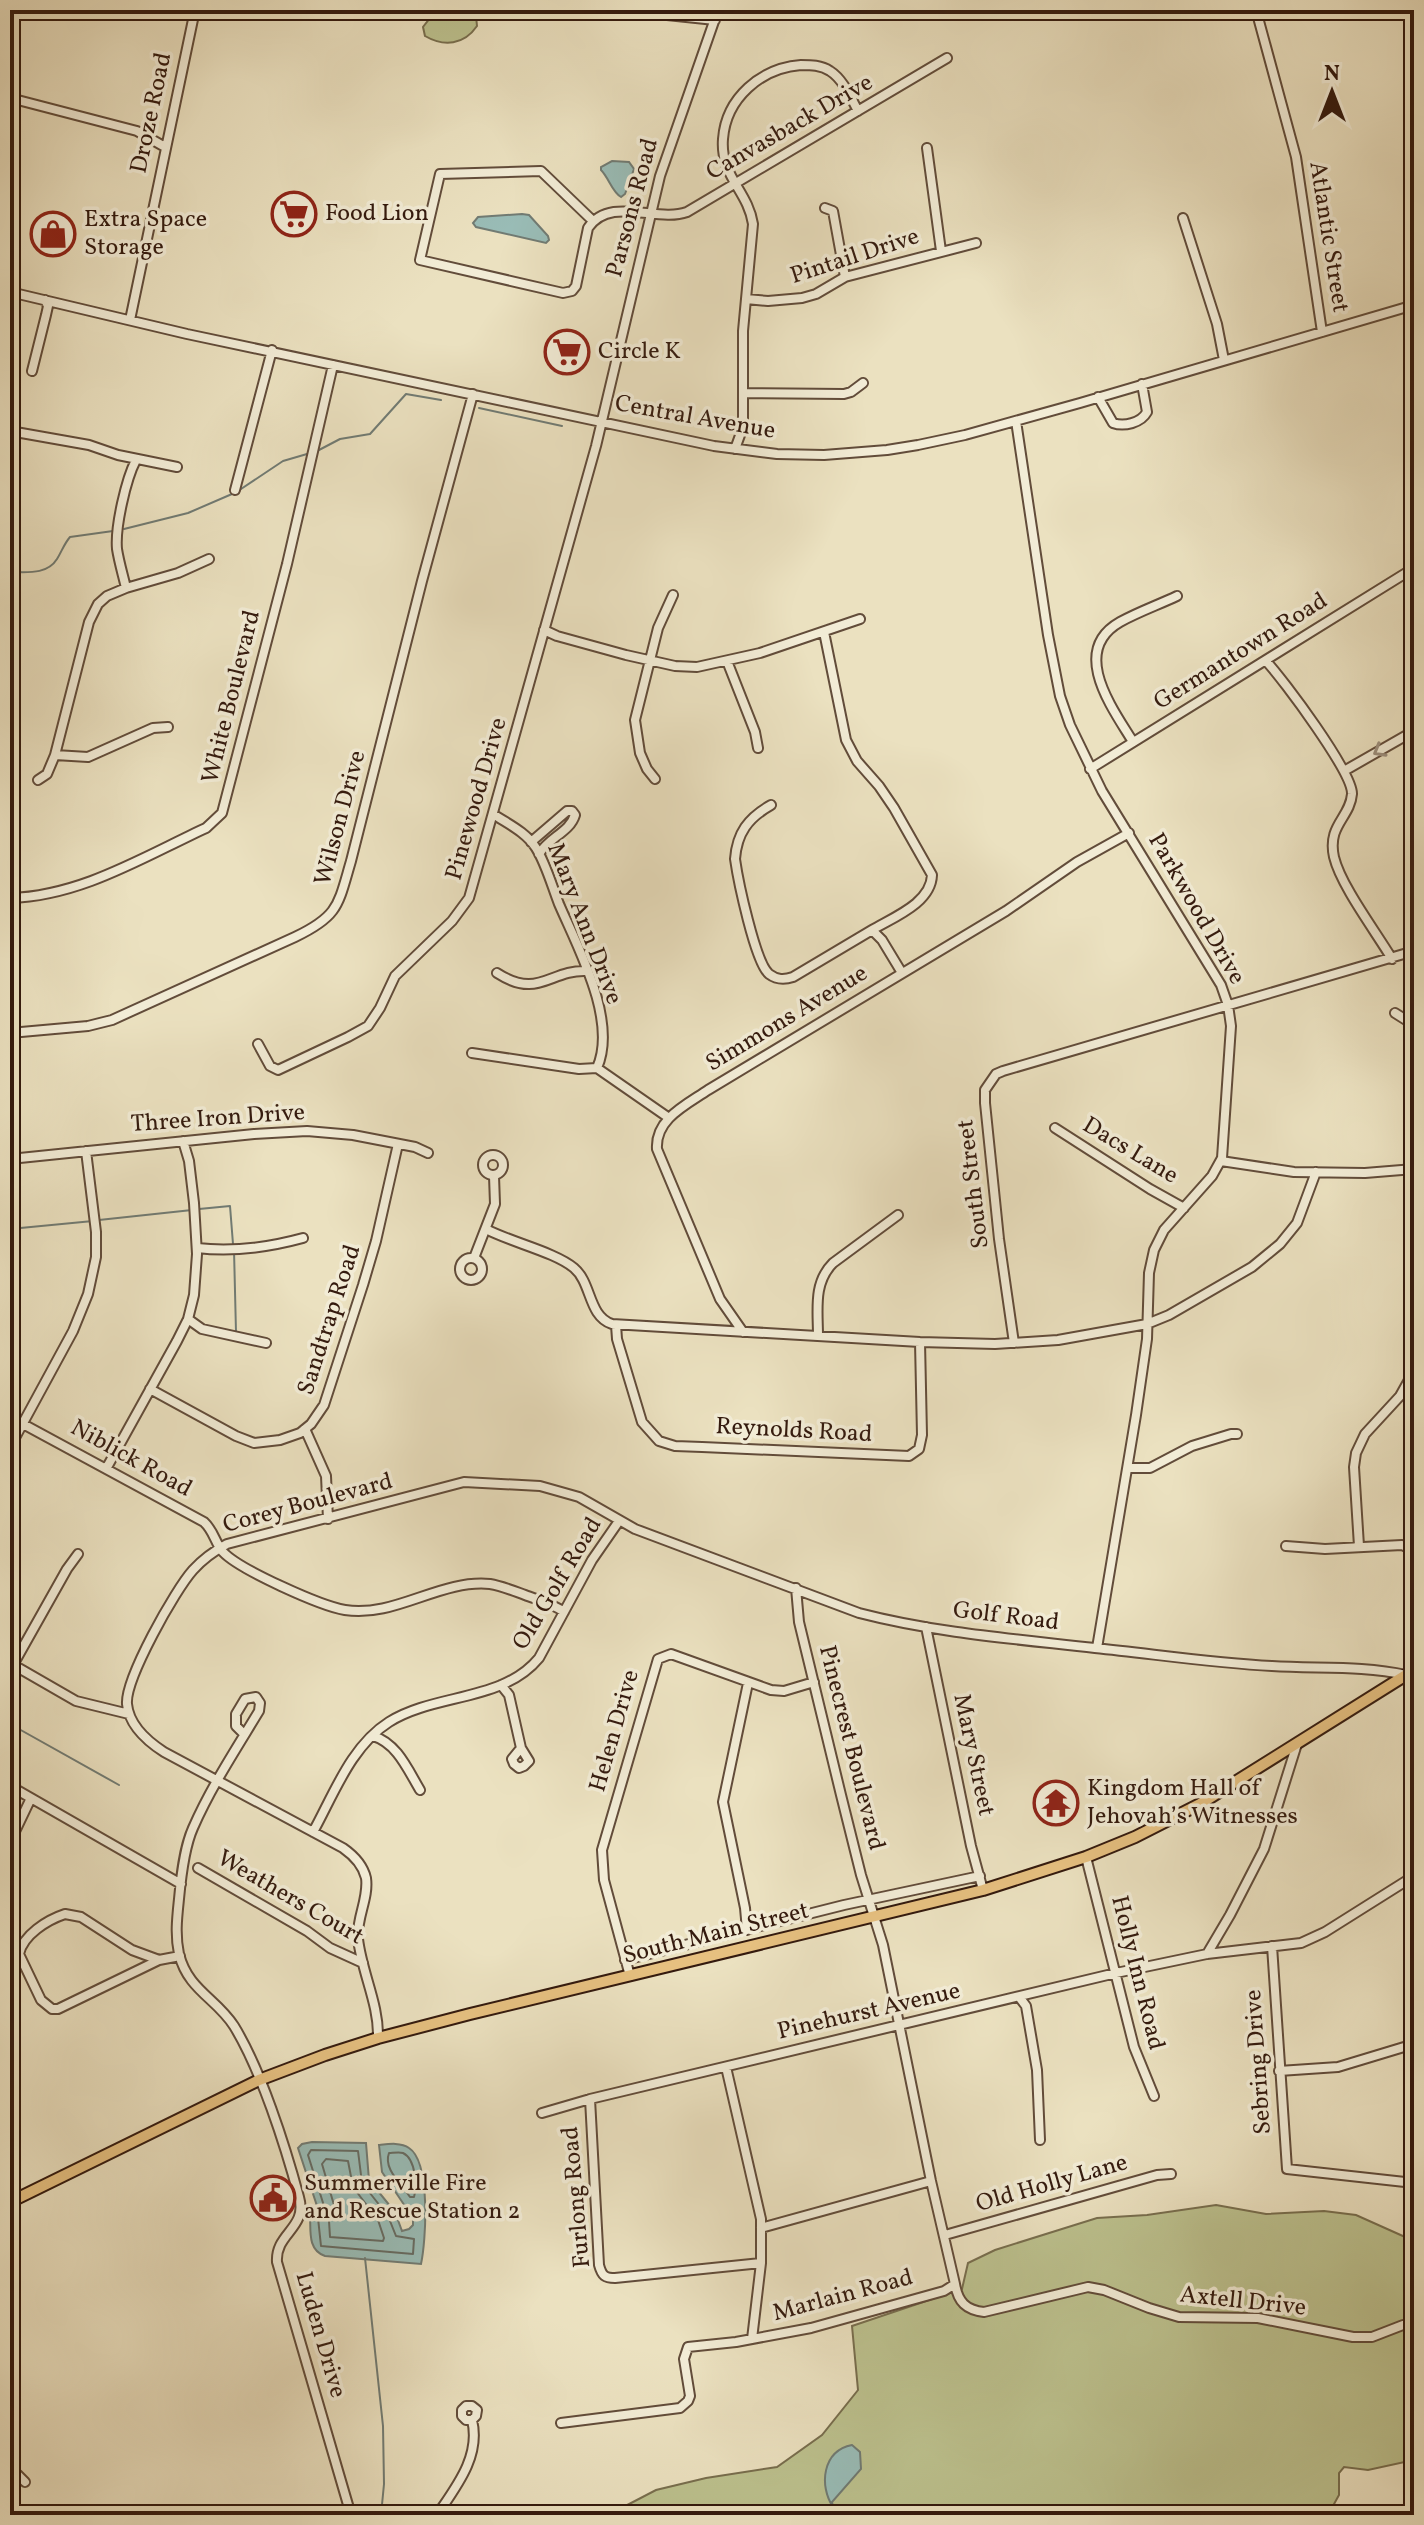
<svg xmlns="http://www.w3.org/2000/svg" width="1424" height="2525" viewBox="0 0 1424 2525" font-family="Vollkorn,serif">
<style>
.green{fill:#bcc18e;stroke:#786e4e;stroke-width:2}
.water{fill:#99bcb6;stroke:#717b73;stroke-width:2}
.lines{fill:none;stroke-linecap:round;stroke-linejoin:round}
.shore{stroke:#666b62;stroke-width:2}
.stream{stroke:#717b73;stroke-width:2}
.minor-casing{stroke:#624c3a;stroke-width:12}
.major-casing{stroke:#341a0e;stroke-width:14}
.minor{stroke:#f2ecd6;stroke-width:8}
.major{stroke:#e6c080;stroke-width:10}
.oneway{stroke:#9c8e7c}
.labels{text-anchor:middle;dominant-baseline:central;stroke-width:7;stroke-linejoin:round;paint-order:stroke}
.street-label{font-size:24px;fill:#341a0e;stroke:#f2ecd6}
.poi-label{font-size:24px;fill:#341a0e;stroke:#f2ecd6;text-anchor:start}
</style>
<rect width="100%" height="100%" fill="#ebe1c0"/>
<filter id="stains"><feTurbulence type="fractalNoise" baseFrequency=".0025" numOctaves="4"/><feColorMatrix values="0 0 0 0 .2 0 0 0 0 .09 0 0 0 0 .02 0 0 0 .5 -.17"/></filter>
<radialGradient id="worn" r=".72"><stop offset=".6" stop-color="#630" stop-opacity="0"/><stop offset="1" stop-color="#630" stop-opacity=".3"/></radialGradient>
<!-- green -->
<path class="green" d="M470 10 476 16 477 26C464 45 444 47 425 36L423 27 434 13Z
M1216 2205 1266 2214 1324 2211 1356 2215 1414 2241V2460L1368 2470 1344 2467 1339 2473V2495L1328 2515H608L656 2490 706 2478 777 2467 822 2435 858 2390 852 2326 962 2289 968 2263 995 2250 1097 2218 1147 2215Z"/>
<!-- water -->
<path class="water" d="M612 161 629 162 634 169 625 194 621 197C612 192 609 178 601 170V167Z
M522 214 529 215 548 236 549 240 546 243 476 227 473 223 478 217Z
M312 2142 366 2143 369 2180 395 2212 402 2231 409 2229 413 2225V2218L382 2172 379 2145C388 2144 401 2142 409 2148 431 2162 426 2241 421 2264L325 2256C307 2250 311 2230 310 2214L317 2206 298 2148 302 2144Z
M852 2445 860 2452 861 2469 832 2502 833 2507C819 2486 822 2451 852 2445Z"/>
<g class="lines">
<!-- shore -->
<path class="shore" d="M311 2150 358 2151 362 2183 388 2216 396 2236 414 2239 413 2254 321 2246 318 2218 324 2206 308 2155Z
M389 2153C392 2153 400 2152 403 2153 416 2159 417 2187 414 2197H410C401 2183 383 2169 389 2153Z
M326 2159 348 2161 353 2187 378 2220 384 2238 383 2241 330 2237 329 2221 334 2205 322 2164Z"/>
<!-- stream -->
<path class="stream" d="M479 408 562 426
M319 450 340 439 370 434 406 394 441 400
M238 491 283 461 307 454
M124 529 188 513 232 494
M10 572C27 572 47 575 57 559 62 551 64 544 70 537L113 531
M199 1209 230 1206 233 1244
M99 1220 192 1210
M10 1229 93 1221
M234 1250 236 1332
M10 1724 119 1785
M365 2258 383 2426 384 2484 381 2515"/>
<!-- minor casing -->
<g class="minor-casing">
<path id="minor" d="M619 10 715 20
M1256 10 1296 157 1322 332
M10 98 137 131 165 147
M927 148 941 251
M825 208 833 211 845 277
M1183 218 1217 324 1224 360
M593 221 541 171 440 174 420 260 563 293 572 291 576 286 588 228C610 195 657 223 687 212L947 58
M10 292 187 334 714 446 777 454 824 455 887 450 918 445 965 435 1080 403 1414 305
M746 299 768 301 802 298 816 294 845 277 976 243
M130 320 195 10
M32 371 46 315 48 306 45 300
M743 393 844 394 851 392 863 383
M1098 397 1113 423C1124 427 1141 423 1147 412L1142 384
M1016 421 1048 635 1060 696 1070 725 1102 791 1221 985 1228 1005 1231 1026 1222 1158 1212 1176 1164 1230 1154 1250 1149 1273 1147 1339 1136 1415 1097 1648
M10 431 89 445 118 455 177 467
M735 449 743 427V331L753 224C748 191 720 176 723 139 726 98 761 68 801 65 811 65 821 65 830 71 843 79 851 98 858 111
M235 490 272 350
M126 588C123 575 119 562 117 549 115 527 126 479 136 460
M544 630 557 636 626 655 675 666 697 667 760 653 860 619
M824 632 846 740 857 761 879 786 894 808 932 875C931 903 894 917 872 930
M727 661 755 732 758 748
M1266 661C1283 679 1353 773 1352 794 1350 818 1327 825 1334 857 1341 886 1376 932 1392 959
M1133 742C1113 709 1069 651 1120 622 1138 612 1158 605 1177 596
M55 755 88 757 153 728 168 727
M1090 769 1414 568
M1344 771 1414 731
M655 779 647 769 640 753 635 720 658 628 673 595
M38 780 47 774 55 755 89 622 98 604 107 596 126 588 178 573 209 559
M771 805C748 818 737 833 735 859 738 880 755 962 769 974 777 980 784 980 793 977L872 930 882 940 902 973
M493 814C508 824 526 832 536 848 546 864 552 886 559 904 578 948 618 1021 597 1068
M531 842 567 811H572L575 815C570 832 548 838 539 854
M10 898C81 896 143 857 206 828L222 813 287 564 333 365
M497 973C539 1000 550 969 587 971
M1395 1013 1414 1025
M10 1033 88 1026 112 1020 295 937C339 916 338 905 351 861L422 581 473 394
M258 1044 270 1066 278 1070 348 1037 368 1026 380 1008 395 976 452 921 469 898 596 446 660 176 718 10
M472 1053 579 1069 597 1068 669 1118
M1055 1128 1150 1189 1184 1208
M483 1165a10 10 0 1 1 20 0a10 10 0 1 1-20 0Z
M10 1159 254 1134 307 1131 353 1135 415 1147 428 1153
M1221 1161 1294 1172 1365 1173 1414 1169
M486 1229C510 1242 555 1252 574 1268 592 1283 588 1316 612 1324L920 1342 995 1344 1058 1340 1147 1324 1169 1315 1252 1267 1280 1244 1297 1223 1316 1172
M197 1248C231 1252 270 1247 303 1238
M474 1258 495 1204 494 1176
M460 1269a11 11 0 1 1 22 0a11 11 0 1 1-22 0Z
M188 1319 202 1329 266 1343
M616 1325 617 1339 642 1422 659 1441 675 1446 702 1447 909 1456 919 1449 922 1435 920 1342
M743 1332 720 1299 657 1149C655 1119 686 1105 708 1090L1006 911 1077 862 1129 833
M818 1336C818 1310 813 1283 833 1263L898 1215
M1014 1343 999 1239 985 1103V1090L996 1074 1003 1071 1414 951
M150 1389 236 1436 254 1443 280 1440 300 1433 311 1424 324 1405 363 1285 376 1241 398 1144
M23 1424 204 1522C214 1531 215 1543 223 1552 240 1570 321 1606 345 1610 395 1618 440 1579 490 1584 502 1586 514 1591 525 1595 538 1600 554 1604 564 1612
M305 1429 326 1476 328 1519
M10 1447 73 1331 88 1294 96 1257V1232L86 1151
M1129 1468H1150L1192 1446 1231 1434H1237
M106 1469 177 1341 188 1319 194 1295 197 1254 194 1203 189 1161 183 1141
M1286 1546 1325 1549 1402 1545 1414 1551
M1359 1546 1354 1467 1356 1453 1365 1434 1400 1396 1414 1371
M926 1627 971 1846 983 1890
M10 1663 76 1701 129 1714
M13 1665 67 1569 78 1554
M501 1685 509 1695 521 1748 512 1759 514 1764 519 1768 524 1766 529 1761 521 1748
M244 1734 236 1726V1714L245 1699 256 1697 260 1703 259 1711C236 1749 211 1787 193 1828 184 1848 181 1877 179 1899 177 1918 175 1935 179 1954 188 1990 216 1998 234 2026 261 2070 285 2145 299 2197 308 2228 275 2233 277 2262L351 2515
M373 1736C397 1743 408 1770 420 1790
M10 1786 181 1884
M313 1832C334 1794 351 1746 389 1722 435 1693 503 1702 539 1658L592 1560 619 1521
M10 1842 31 1798
M1086 1857 1134 2047 1154 2096
M198 1868 307 1931 330 1948 363 1963
M65 1914 81 1917 132 1950 159 1960 58 2009H52L41 2000 19 1954C23 1935 47 1920 65 1914Z
M747 1930 745 1908 723 1802 748 1683
M1272 1946 1287 2169 1414 2183
M1207 1954 1230 1915 1264 1849 1297 1744
M159 1960 180 1956
M625 1960 844 1905 980 1876
M630 1976 604 1880 602 1850 658 1659 671 1654 771 1690 784 1691 814 1682
M1020 1998 1026 2006 1037 2070 1040 2140
M378 2038C379 2004 362 1973 358 1939 356 1918 369 1899 366 1878 363 1865 353 1855 343 1848L164 1752C147 1741 129 1725 127 1704 125 1679 175 1590 193 1570 203 1559 214 1551 227 1544L464 1482 540 1486 579 1497 635 1529 859 1613C936 1633 1016 1639 1095 1648 1154 1654 1213 1663 1272 1666 1316 1669 1362 1665 1406 1675
M726 2067 761 2219V2263L752 2339
M1279 2071 1338 2067 1414 2044
M590 2099 599 2265C602 2276 605 2278 615 2278L761 2263
M542 2113 590 2099 1116 1973 1207 1954 1301 1943 1325 1932 1414 1876
M761 2228 931 2181
M945 2235 1157 2175 1171 2174
M955 2284C958 2302 966 2310 984 2312L1088 2287 1104 2290 1149 2308 1179 2317 1258 2318 1353 2337H1372L1403 2325
M561 2423 680 2408 688 2401 690 2396 684 2359 688 2347 736 2342 811 2328 944 2291 955 2284 931 2181 883 1945 861 1875 841 1795 799 1622 796 1588
M10 2460 16 2473 25 2482
M437 2515C456 2487 481 2456 472 2420L476 2416 477 2410 472 2406H466L462 2410V2416L466 2420H472"/>
</g>
<!-- major casing -->
<g class="major-casing">
<path id="major" d="M10 2202 259 2080 325 2055 378 2038 470 2014 983 1890 1086 1857 1135 1837 1200 1804 1414 1670"/>
</g>
<!-- minor -->
<use href="#minor" class="minor"/>
<!-- major -->
<use href="#major" class="major"/>
</g>
<!-- one-way arrows -->
<defs><path id="oneway-chevron" d="M-2-3.5L2.5 0L-2 3.5" fill="none" stroke-width="1.6" stroke-linecap="round" stroke-linejoin="round" transform="scale(2)"/></defs>
<use class="oneway" href="#oneway-chevron" transform="translate(1379 751) rotate(150)"/>
<!-- icons -->
<defs>
<g id="supermarket-ring" transform="scale(2.3)"><circle r="9.5" fill="#f2ecd6" stroke="#8f2418" stroke-width="1.5"/><path d="M-6-5.5h2.5l.6 2H6L4.5 2H-2.5L-4.4-4H-6ZM-1.5 3.2a1.3 1.3 0 1 0 .1 0ZM3 3.2a1.3 1.3 0 1 0 .1 0Z" fill="#8f2418"/></g>
<g id="shop-ring" transform="scale(2.3)"><circle r="9.5" fill="#f2ecd6" stroke="#8f2418" stroke-width="1.5"/><path d="M-5-2.5h2.3a2.7 3.5 0 0 1 5.4 0H5L5.5 6h-11ZM-1.5-2.5h3a1.5 2.3 0 0 0-3 0Z" fill="#8f2418"/></g>
<g id="temple-ring" transform="scale(2.3)"><circle r="9.5" fill="#f2ecd6" stroke="#8f2418" stroke-width="1.5"/><path d="M0-6L5-2H3V0L6.5 2.5H4V6H1.5V3h-3V6H-4V2.5H-6.5L-3 0V-2H-5Z" fill="#8f2418"/></g>
<g id="civic-ring" transform="scale(2.3)"><circle r="9.5" fill="#f2ecd6" stroke="#8f2418" stroke-width="1.5"/><path d="M-.6-6.5H3V-4.5H.6V-3L4-1V1h2V6H-6V1h2V-1L-.6-3ZM-1.2 2.5V6h2.4V2.5Z" fill="#8f2418"/></g>
</defs>
<g fill-rule="evenodd">
<use href="#supermarket-ring" x="294" y="214"/>
<use href="#shop-ring" x="53" y="234"/>
<use href="#supermarket-ring" x="567" y="352"/>
<use href="#temple-ring" x="1056" y="1803"/>
<use href="#civic-ring" x="273" y="2198"/>
</g>
<g class="labels">
<!-- street labels -->
<g class="street-label">
<text transform="translate(152 113) rotate(-78)">Droze Road</text>
<text transform="translate(790 128) rotate(-30)">Canvasback Drive</text>
<text transform="translate(633 208) rotate(-75)">Parsons Road</text>
<text transform="translate(1328 237) rotate(81)">Atlantic Street</text>
<text transform="translate(855 257) rotate(-18)">Pintail Drive</text>
<text transform="translate(695 418) rotate(10)">Central Avenue</text>
<text transform="translate(1241 652) rotate(-32)">Germantown Road</text>
<text transform="translate(232 697) rotate(-76)">White Boulevard</text>
<text transform="translate(477 799) rotate(-74)">Pinewood Drive</text>
<text transform="translate(341 818) rotate(-75)">Wilson Drive</text>
<text transform="translate(1196 909) rotate(60)">Parkwood Drive</text>
<text transform="translate(584 924) rotate(69)">Mary Ann Drive</text>
<text transform="translate(787 1019) rotate(-31)">Simmons Avenue</text>
<text transform="translate(218 1119) rotate(-4)">Three Iron Drive</text>
<text transform="translate(1130 1151) rotate(31)">Dacs Lane</text>
<text transform="translate(974 1184) rotate(-97)">South Street</text>
<text transform="translate(330 1320) rotate(-72)">Sandtrap Road</text>
<text transform="translate(794 1431) rotate(3)">Reynolds Road</text>
<text transform="translate(131 1459) rotate(29)">Niblick Road</text>
<text transform="translate(308 1504) rotate(-15)">Corey Boulevard</text>
<text transform="translate(558 1584) rotate(-59)">Old Golf Road</text>
<text transform="translate(1006 1617) rotate(7)">Golf Road</text>
<text transform="translate(615 1731) rotate(-74)">Helen Drive</text>
<text transform="translate(851 1748) rotate(76)">Pinecrest Boulevard</text>
<text transform="translate(973 1755) rotate(78)">Mary Street</text>
<text transform="translate(290 1898) rotate(30)">Weathers Court</text>
<text transform="translate(716 1934) rotate(-14)">South Main Street</text>
<text transform="translate(1137 1973) rotate(76)">Holly Inn Road</text>
<text transform="translate(869 2012) rotate(-13)">Pinehurst Avenue</text>
<text transform="translate(1259 2062) rotate(-94)">Sebring Drive</text>
<text transform="translate(1052 2184) rotate(-16)">Old Holly Lane</text>
<text transform="translate(577 2197) rotate(-95)">Furlong Road</text>
<text transform="translate(843 2296) rotate(-15)">Marlain Road</text>
<text transform="translate(1243 2302) rotate(6)">Axtell Drive</text>
<text transform="translate(320 2335) rotate(74)">Luden Drive</text>
</g>
<!-- poi labels -->
<g class="poi-label">
<text x="325" y="214">Food Lion</text>
<text x="84" y="220">Extra Space<tspan x="84" dy="28">Storage</tspan></text>
<text x="598" y="352">Circle K</text>
<text x="1087" y="1789">Kingdom Hall of<tspan x="1087" dy="28">Jehovah’s Witnesses</tspan></text>
<text x="304" y="2184">Summerville Fire<tspan x="304" dy="28">and Rescue Station 2</tspan></text>
</g>
</g>
<!-- margin -->
<rect width="1424" height="2525" fill="none" stroke="#ebe1c0" stroke-width="40"/>
<rect x="12" y="12" width="1400" height="2501" fill="none" stroke="#341a0e" stroke-width="4"/>
<rect x="20" y="20" width="1384" height="2485" fill="none" stroke="#341a0e" stroke-width="2"/>
<!-- north arrow -->
<g transform="translate(1332 92)" stroke="#f2ecd6" stroke-width="6" paint-order="stroke">
<path d="M0-6L14 30L0 20L-14 30Z" fill="#341a0e"/>
<text y="-12" font-size="22" font-weight="bold" text-anchor="middle" fill="#341a0e">N</text>
</g>
<rect width="100%" height="100%" filter="url(#stains)"/>
<rect width="100%" height="100%" fill="url(#worn)"/>
</svg>
